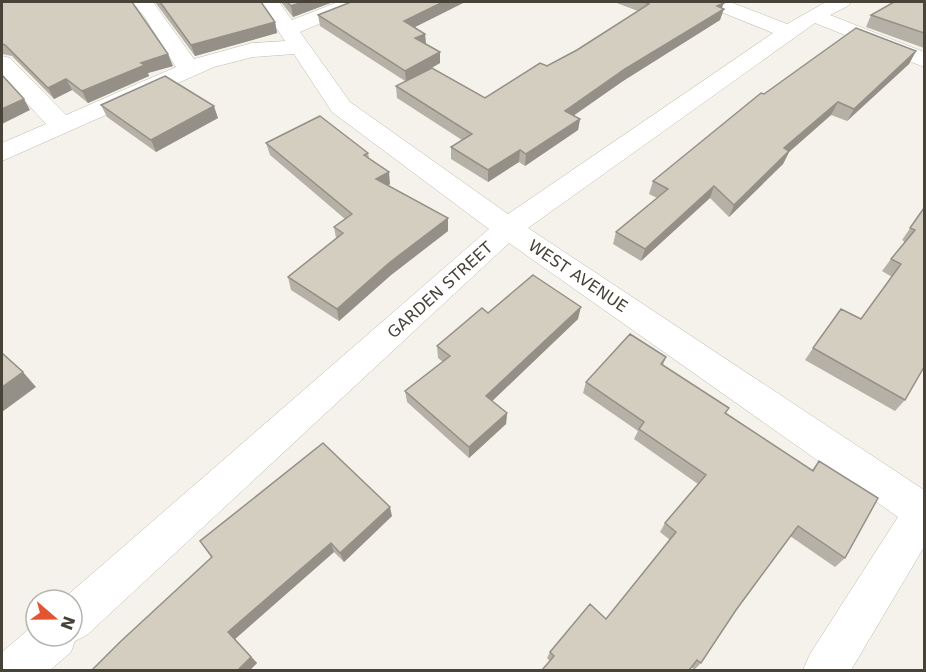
<svg xmlns="http://www.w3.org/2000/svg" width="926" height="672" viewBox="0 0 926 672" font-family="'DejaVu Sans',sans-serif">
<style>
.lines{fill:none;stroke-linecap:round;stroke-linejoin:round}
.minor-casing{stroke:#bfbaae;stroke-width:1}
.minor{fill:#fff;fill-rule:evenodd}
.wall{fill:#b6b1a6}
.shaded-wall{fill:#949087}
.building{fill:#d4cec1;stroke:#949087;stroke-width:1.5}
.labels{text-anchor:middle;dominant-baseline:central;stroke-width:4.5;stroke-linejoin:round;paint-order:stroke}
.street-label{font-size:16px;fill:#474339;stroke:#fff}
</style>
<rect width="100%" height="100%" fill="#f4f2eb"/>
<g class="lines">
<!-- minor casing -->
<g class="minor-casing">
<path id="minor" d="M132 2H153L194 59 252 43 285 41 259 2H279L292 20 338 2H365L362 6 300 32 350 102 508 214 773 33 706 6 703 2H730L787 24 826 2H851L848 6 830 15 924 52V67L815 23 528 228 924 490V547L851 670H803L810 654 898 517 509 243 87 635 75 641 71 652 50 670H2V652L36 623V636H72V600H62L489 229 332 112 294 54 253 57 214 67 2 161V143L46 124 2 76V56L10 58 66 115 176 67 144 16Z"/>
</g>
<!-- minor -->
<use href="#minor" class="minor"/>
</g>
<!-- wall -->
<path class="wall" d="M2 2 173 66 148 73 149 76 88 103 72 90 54 99 12 56 2 54Z
M155 2H261L275 22 277 33 195 56Z
M281 2H333L293 17Z
M465 2 415 27 425 34 426 44 440 63 432 68 485 98 547 66 577 50 638 11 614 2H720L722 8 720 20 623 81 574 115 580 119 578 130 525 166 519 162 488 182 451 159V147L462 140 397 98 396 86 405 81 320 26 318 15Z
M924 2V48L866 27 871 15Z
M916 51 909 64 847 121 831 115 789 152 783 164 729 217 710 198 641 261 613 244 616 232 657 198 649 194 653 181 764 94Z
M101 105 218 118 156 152 107 117Z
M266 143 368 153 369 158 390 184 388 186 448 231 391 275 339 321 291 290 288 277 336 238 334 227 345 219 270 155Z
M924 208 905 400 895 411 805 360 813 348 861 319 892 277 882 271 891 259 905 242 902 240Z
M488 313 578 319 492 401 507 413 506 424 469 458 407 402 405 391 443 362 438 358 437 346Z
M666 357 663 365 726 413 812 470 819 461 845 558 835 567 790 536 736 610 701 663 694 670 692 668 550 661 547 658 550 652 606 619 670 540 660 532 665 523 698 484 634 439 638 431 583 393 586 382Z
M392 516 344 562 334 552 235 639 257 663 250 670H92L212 557Z"/>
<!-- shaded-wall -->
<path class="shaded-wall" d="M303 2H333L293 17 291 6Z
M443 2H465L405 32 404 21Z
M724 3 721 10 724 9 720 20 623 81 563 123 565 111 717 6Z
M275 22 277 33 195 56 191 45Z
M425 34 426 45 415 38Z
M916 51 909 64 847 121 854 109Z
M440 52V63L406 82 405 71Z
M168 54 173 66 148 73 149 76 88 103 82 91 141 63Z
M66 79 72 90 54 99 48 88Z
M24 99 30 110 2 124V109Z
M838 102 831 115 789 152 783 164 729 217 734 205 784 148Z
M214 106 218 118 156 152 151 140Z
M580 119 578 130 525 166 526 154Z
M520 150 519 162 488 182V170Z
M389 172 390 184 378 192 376 179Z
M714 186 710 198 641 261 645 249Z
M448 218V231L391 275 339 321 337 309 389 263Z
M581 307 578 319 486 407V396Z
M23 372 36 387 2 412V387Z
M507 413 506 424 469 458V447Z
M390 507 392 516 344 562 340 553Z
M331 543 334 552 235 639 257 663 250 670H238L228 632Z"/>
<!-- building -->
<path class="building" d="M2 2H132L168 54 141 63 145 65 82 91 66 79 48 88 5 45 2 44Z
M160 2H261L275 22 191 45Z
M287 2H303L291 6Z
M351 2H443L404 21 425 34 415 38 440 52 405 71 318 15Z
M644 2H720L724 3 717 6 724 9 625 69 565 111 580 119 526 154 520 150 488 170 451 147 472 134 396 86 432 68 485 98 540 63 547 66 577 50 649 4Z
M894 2H924V33L871 15Z
M856 28 916 51 854 109 838 102 784 148 789 151 734 205 714 186 645 249 616 232 668 189 653 181 761 93 764 94Z
M2 75 24 99 2 109Z
M165 76 214 106 151 140 101 105Z
M320 116 368 153 364 155 389 172 376 179 448 218 389 263 337 309 288 277 343 233 334 227 352 214 266 143Z
M924 208V367L905 400 813 348 841 309 861 319 901 264 891 259 915 230 910 228Z
M533 275 581 307 486 396 507 413 469 447 405 391 450 356 437 346 482 308 488 313Z
M630 334 666 357 661 364 729 408 725 413 813 471 819 461 878 498 845 558 798 526 736 610 701 663 697 660 689 670H542L554 656 550 652 590 604 606 619 676 532 665 523 706 475 639 429 644 422 586 382Z
M2 353 23 372 2 387Z
M323 443 390 507 340 553 331 543 228 632 251 657 238 670H92L120 642 212 557 200 541Z"/>
<g class="labels">
<!-- street labels -->
<g class="street-label">
<text transform="translate(578 276) rotate(34)">WEST AVENUE</text>
<text transform="translate(440 290) rotate(-42)">GARDEN STREET</text>
</g>
</g>
<!-- border -->
<rect width="926" height="672" fill="none" stroke="#474339" stroke-width="6"/>
<!-- north arrow -->
<g transform="translate(54 618) rotate(110)"><circle r="28" fill="#ffffff" stroke="#b5b4b0" stroke-width="1.5"/>
<path d="M0-4.5L10 22L0 15L-10 22Z" fill="#e55431"/>
<text y="-9" font-size="16" font-weight="bold" text-anchor="middle" fill="#474339">N</text>
</g>
</svg>
